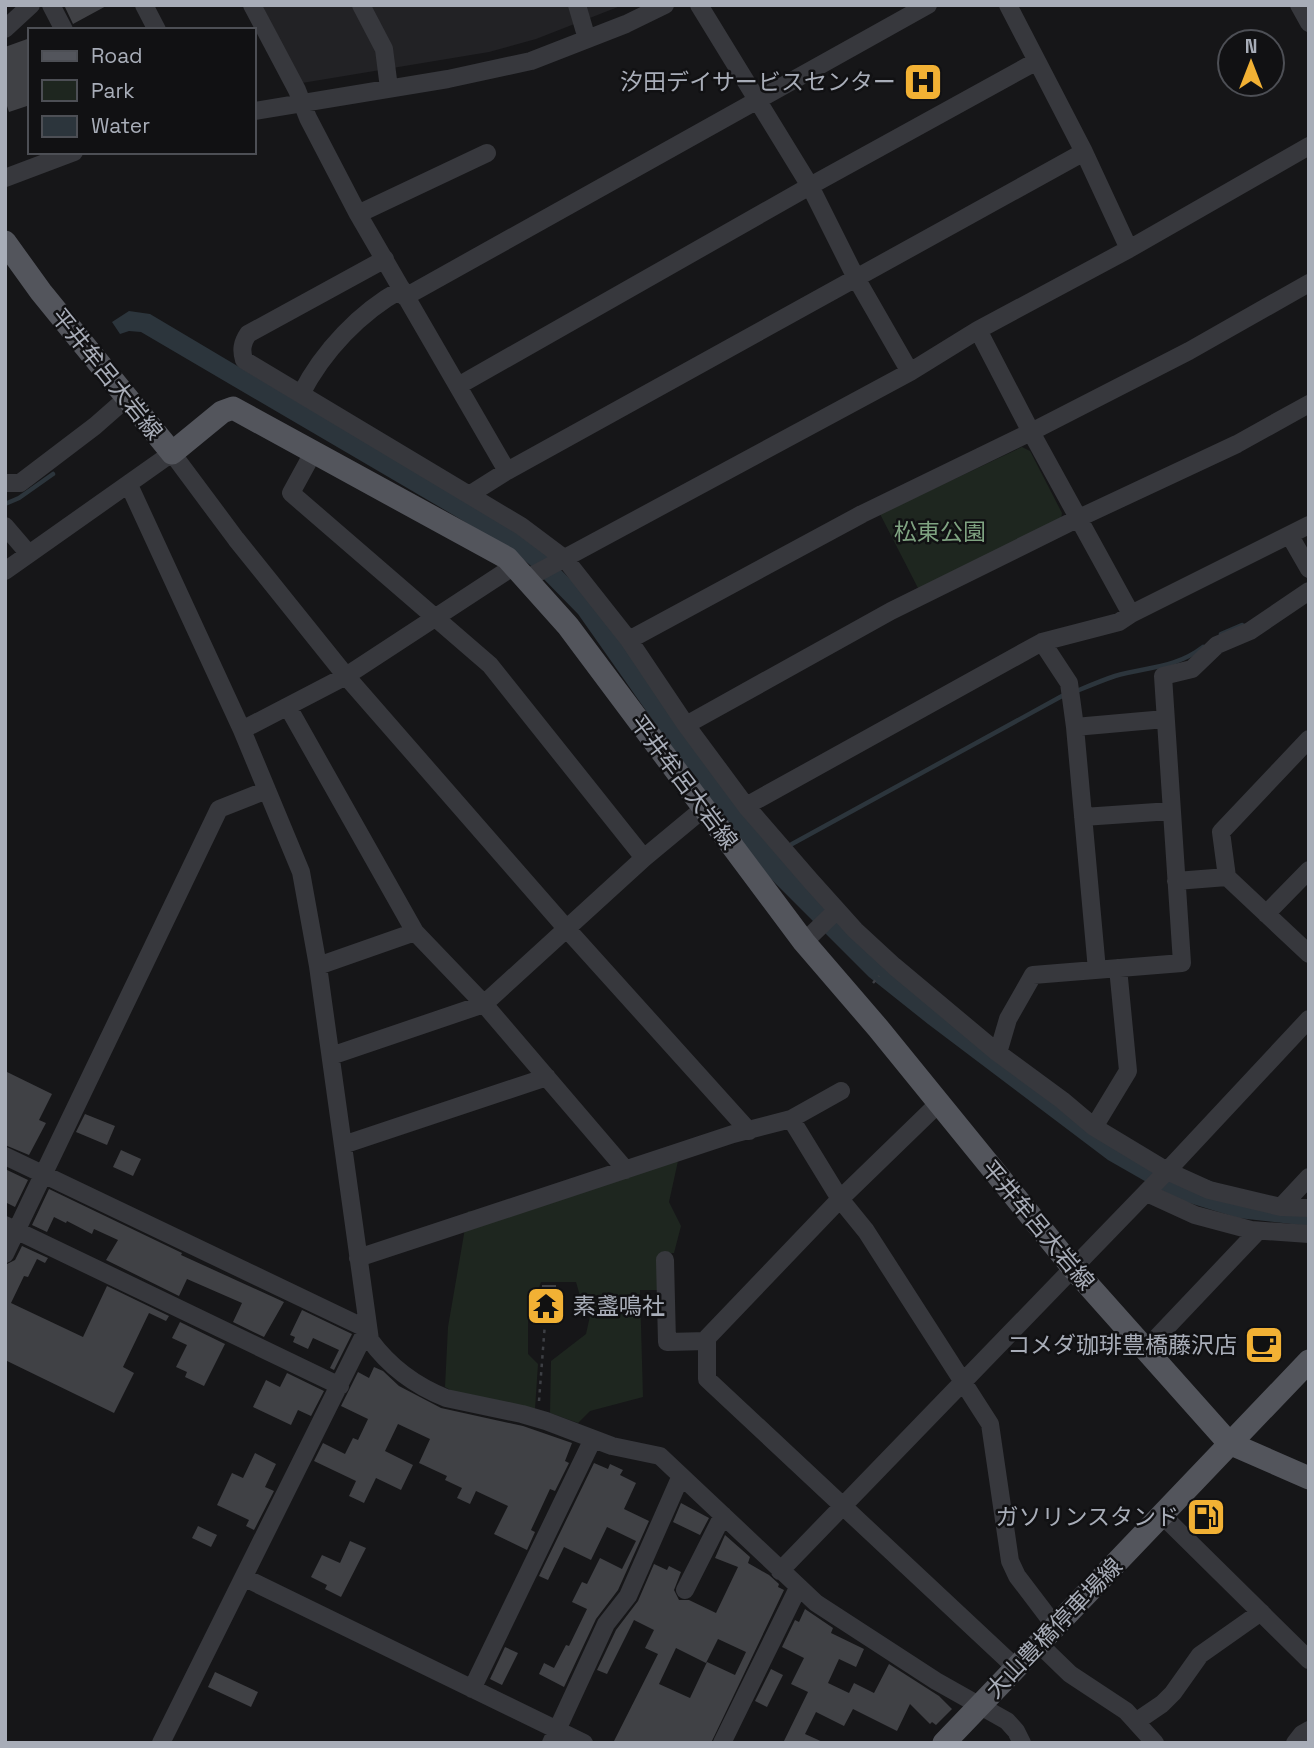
<svg xmlns="http://www.w3.org/2000/svg" width="1314" height="1748" viewBox="0 0 1314 1748" font-family="'Space Grotesk','Noto Sans JP',sans-serif">
<style>
.built{fill:#222225}
.green{fill:#1e261f}
.water{fill:#2c353c}
.lines{fill:none;stroke-linecap:round;stroke-linejoin:round}
.stream{stroke:#2c353c;stroke-width:4.5}
.building{fill:#404145;fill-rule:evenodd}
.path{stroke:#3d3f44;stroke-width:2.5;stroke-dasharray:3.5 5;stroke-linecap:butt}
.minor{stroke:#37383d;stroke-width:18}
.major{stroke:#53555c;stroke-width:23}
.labels{text-anchor:middle;dominant-baseline:central;stroke-width:5;stroke-linejoin:round;paint-order:stroke}
.poi-label{font-size:23px;fill:#a8adb8;stroke:#111113;text-anchor:end}
.street-label{font-size:23px;fill:#a8adb8;stroke:#111113}
.park-label{font-size:23px;fill:#7fa381;stroke:#111113}
</style>
<rect width="100%" height="100%" fill="#161618"/>
<!-- built -->
<path class="built" d="M262 5H623L536 39 489 52 302 83Z"/>
<!-- green -->
<path class="green" d="M1022 447 1030 451 1062 513 1061 519 919 590 880 514Z
M678 1161 669 1202 681 1226 674 1253H660V1290H640L643 1397 590 1411 578 1423 550 1413 551 1361 586 1334 594 1298 580 1296 576 1282H541L537 1293 528 1294V1354L538 1364 535 1409 456 1393 445 1387 448 1327 468 1211 477 1212Z"/>
<!-- water -->
<path class="water" d="M129 311 150 314 531 540 579 588 808 888 1118 1151 1309 1213V1226L1238 1218 1183 1201 1157 1188 1108 1160 928 1024 869 977 770 878 680 759 578 614 530 565 513 551 455 516 141 332 129 331 120 334 112 322Z"/>
<g class="lines">
<!-- stream -->
<path class="stream" d="M5 504 19 498 53 474
M1221 634 1242 625
M1079 690C1091 685 1103 680 1115 676 1147 667 1176 668 1203 647
M792 844 1062 696"/>
</g>
<!-- building -->
<path class="building" d="M64 5H108L73 24Z
M30 38V105L9 112 5 100V47Z
M5 1071 52 1094 39 1120 46 1123 29 1155 5 1145Z
M85 1114 115 1126 107 1145 76 1132Z
M121 1150 141 1159 133 1176 113 1167Z
M5 1169 28 1180 15 1207 5 1202Z
M49 1189 182 1253 181 1255 284 1302 264 1337 233 1322 242 1303 187 1279 179 1296 106 1260 118 1240 94 1229 92 1234 67 1221 66 1223 54 1217 47 1232 32 1225Z
M22 1246 48 1258 45 1263 37 1259 28 1277 24 1276 11 1303 83 1337 107 1286 169 1316 166 1321 149 1313 123 1367 134 1373 114 1413 5 1360V1265L15 1260Z
M542 1285H556L557 1316H530L529 1295H542Z
M302 1310 352 1334 334 1370 330 1368 339 1350 313 1338 308 1349 293 1342 295 1337 290 1335Z
M180 1322 225 1344 204 1386 185 1377 187 1372 176 1367 187 1345 172 1338Z
M374 1367 383 1371 399 1386 441 1408 523 1426 572 1443 565 1461 569 1463 555 1491 550 1489 531 1530 535 1532 527 1550 494 1534 508 1506 476 1491 470 1504 457 1498 462 1488 445 1480 447 1476 419 1463 430 1439 398 1424 385 1451 413 1465 401 1490 376 1478 364 1503 349 1496 356 1481 314 1461 323 1443 345 1454 353 1438 358 1440 368 1419 341 1406 358 1372 369 1378Z
M287 1373 324 1391 311 1416 298 1410 291 1425 253 1407 266 1380 280 1387Z
M255 1453 276 1464 265 1487 274 1491 254 1530 246 1526 249 1520 217 1505 232 1473 243 1478Z
M594 1463 608 1469 610 1464 623 1470 620 1475 636 1483 624 1509 649 1521 618 1590 596 1619 564 1687 539 1674 544 1663 554 1668 566 1645 569 1646 587 1609 572 1602 582 1582 587 1584 600 1558 622 1569 636 1541 607 1527 591 1560 564 1547 548 1580 539 1576Z
M681 1503 709 1518 700 1535 673 1522Z
M198 1526 217 1535 211 1547 192 1538Z
M725 1535 750 1557 748 1563 769 1575 779 1584 778 1587 784 1590 711 1743H613L658 1654 645 1648 654 1630 634 1620 607 1674 597 1670 616 1630 638 1601 654 1564 667 1570 669 1566 681 1572 674 1590 679 1600H689L716 1613 738 1567 715 1558ZM718 1639 746 1652 735 1675 707 1662 690 1698 659 1684 676 1648 706 1663Z
M350 1541 366 1548 341 1597 325 1589 327 1585 311 1577 322 1555 340 1563Z
M805 1609 833 1628 831 1633 864 1649 856 1667 839 1659 828 1683 849 1693 854 1683 874 1693 889 1664 939 1696 952 1709 936 1725 932 1722 930 1724 910 1704 897 1731 853 1709 844 1726 816 1712 805 1734 825 1743H783L808 1692 791 1684 804 1658 782 1647 795 1620 799 1622Z
M505 1647 518 1653 502 1685 490 1679Z
M771 1669 783 1675 767 1707 755 1701Z
M215 1672 258 1692 251 1707 208 1687Z"/>
<g class="lines">
<!-- path -->
<path class="path" d="M873 983 879 976
M539 1401 545 1323"/>
<!-- minor -->
<path class="minor" d="M51 5 64 30
M144 5 157 30
M252 5 297 90 308 118 358 214 507 471
M361 5 384 49 389 88
M577 5 587 39
M699 5 810 186 856 278 910 372
M1008 5 1084 152 1129 249
M1299 5 1309 23
M5 29 31 5
M254 111 448 79 531 61 626 24 665 5
M5 178 74 152
M358 214 487 153
M385 259 248 334C242 343 241 350 244 360L521 526 565 559 629 640 686 725 746 806 810 880 855 930 894 966 998 1053 1062 1100 1094 1127 1167 1171 1209 1190 1281 1207 1309 1208
M405 297 928 5
M978 330 1031 432 1131 614
M458 386 810 186 1037 61
M301 394C323 351 360 312 402 289
M314 451 291 493 490 665 644 858 484 1004 331 1056
M5 483H20L95 426 128 397
M129 485 242 730 301 872 318 966 370 1340C389 1366 416 1386 446 1398L522 1414 546 1421 612 1446 660 1456 816 1603 936 1681 1007 1721 1016 1731 1022 1743
M469 495 507 471 1084 152
M5 526 29 554
M1290 536 1309 569
M5 571 172 453 236 539 346 676 566 928 749 1131
M526 579 910 372 978 330 1129 249 1309 146
M629 640 862 514 1031 432 1189 351 1309 283
M1042 642 1069 683 1075 727 1097 970
M288 707 415 932 484 1004 626 1170
M686 725 891 611 1079 518 1237 444 1309 404
M1075 727 1165 719
M242 730 346 676 514 566
M1309 739 1221 832 1227 877 1309 954
M746 806 1042 642 1119 622 1131 614 1309 525
M1083 817 1171 811
M644 858 703 809
M1176 881 1227 877
M1266 914 1309 870
M804 942 837 910
M318 966 415 932
M998 1053 1008 1019 1033 975 1182 963 1163 676 1192 669 1217 645 1250 631 1309 591
M938 1104 840 1199 707 1338V1379L1015 1667
M791 1119 840 1199 866 1231 990 1424 1010 1561 1017 1576 1055 1626
M1094 1127 1128 1071 1118 968
M343 1145 547 1077
M5 1156 367 1329 161 1743
M1147 1193 1195 1215 1251 1230 1309 1234
M1281 1207 1309 1177
M5 1225 340 1386
M5 1254 219 809 267 790
M358 1258 733 1134 791 1119 841 1091
M665 1260 667 1342 707 1341
M1146 1349 1258 1231
M1162 1515 1309 1660
M780 1571 1167 1171 1309 1019
M245 1578 584 1743
M685 1590 723 1515
M1039 1644 1070 1674 1126 1711 1155 1743
M472 1689 593 1439
M1137 1721 1162 1704 1173 1693 1200 1655 1261 1612
M551 1743 606 1624 628 1596 680 1478
M722 1743 798 1588
M1295 1743 1302 1734 1309 1730"/>
<!-- major -->
<path class="major" d="M5 242 41 292 172 453 222 412 233 408 507 558 568 626 804 942 878 1028 1073 1268 1229 1443 1309 1478
M944 1743 1309 1361"/>
</g>
<!-- icons -->
<defs>
<g id="hospital-square" transform="scale(2.0125)"><rect x="-9" y="-9" width="18" height="18" rx="4" fill="#f2b134" stroke="#111113"/><path d="M-5-5h3v3.5h4V-5h3V5h-3V1.5h-4V5h-3Z" fill="#111"/></g>
<g id="temple-square" transform="scale(2.0125)"><rect x="-9" y="-9" width="18" height="18" rx="4" fill="#f2b134" stroke="#111113"/><path d="M0-6L5-2H3V0L6.5 2.5H4V6H1.5V3h-3V6H-4V2.5H-6.5L-3 0V-2H-5Z" fill="#111"/></g>
<g id="cafe-square" transform="scale(2.0125)"><rect x="-9" y="-9" width="18" height="18" rx="4" fill="#f2b134" stroke="#111113"/><path d="M-5.5-4.5H6V0H3Q3 3.5 0 3.5H-2.5Q-5.5 3.5-5.5 0ZM3-3.2v2h1.7v-2ZM-6 4.5H4V6H-6Z" fill="#111"/></g>
<g id="fuel-square" transform="scale(2.0125)"><rect x="-9" y="-9" width="18" height="18" rx="4" fill="#f2b134" stroke="#111113"/><path d="M-5.5-6h7V0h2V4h1.3V-2.5L3-4.5l.8-.8L6-3V5H2.5V1h-1V6h-7ZM-4.2-4.7v3.2H.2V-4.7Z" fill="#111"/></g>
</defs>
<g fill-rule="evenodd">
<use href="#hospital-square" x="923" y="82"/>
<use href="#temple-square" x="546" y="1306"/>
<use href="#cafe-square" x="1264" y="1345"/>
<use href="#fuel-square" x="1206" y="1517"/>
</g>
<g class="labels">
<!-- poi labels -->
<g class="poi-label">
<text x="896" y="82">汐田デイサービスセンター</text>
<text x="573" y="1306" text-anchor="start">素盞鳴社</text>
<text x="1237" y="1345">コメダ珈琲豊橋藤沢店</text>
<text x="1179" y="1517">ガソリンスタンド</text>
</g>
<!-- street labels -->
<g class="street-label">
<text transform="translate(107 374) rotate(51)">平井牟呂大岩線</text>
<text transform="translate(684 782) rotate(53)">平井牟呂大岩線</text>
<text transform="translate(1038 1225) rotate(50)">平井牟呂大岩線</text>
<text transform="translate(1054 1628) rotate(-46)">大山豊橋停車場線</text>
</g>
<!-- park labels -->
<g class="park-label">
<text x="940" y="532">松東公園</text>
</g>
</g>
<!-- border -->
<rect width="1314" height="1748" fill="none" stroke="#a8adb8" stroke-width="14"/>
<!-- legend -->
<rect x="28" y="28" width="228" height="126" fill="#111113" stroke="#4d4f55" stroke-width="2"/>
<rect x="42" y="51" width="35" height="10" fill="#53555c" stroke="#4d4f55" stroke-width="2"/>
<text x="91" y="63" font-size="21" fill="#a8adb8">Road</text>
<rect x="42" y="80" width="35" height="21" fill="#1e261f" stroke="#4d4f55" stroke-width="2"/>
<text x="91" y="98" font-size="21" fill="#a8adb8">Park</text>
<rect x="42" y="116" width="35" height="21" fill="#2c353c" stroke="#4d4f55" stroke-width="2"/>
<text x="91" y="133" font-size="21" fill="#a8adb8">Water</text>
<!-- north arrow -->
<g transform="translate(1251 63)"><circle r="33" fill="#111113" stroke="#4d4f55" stroke-width="2"/>
<path d="M0-5L12 26L0 18L-12 26Z" fill="#f2b134"/>
<text y="-10" font-size="19" font-weight="bold" text-anchor="middle" fill="#a8adb8">N</text>
</g>
</svg>
